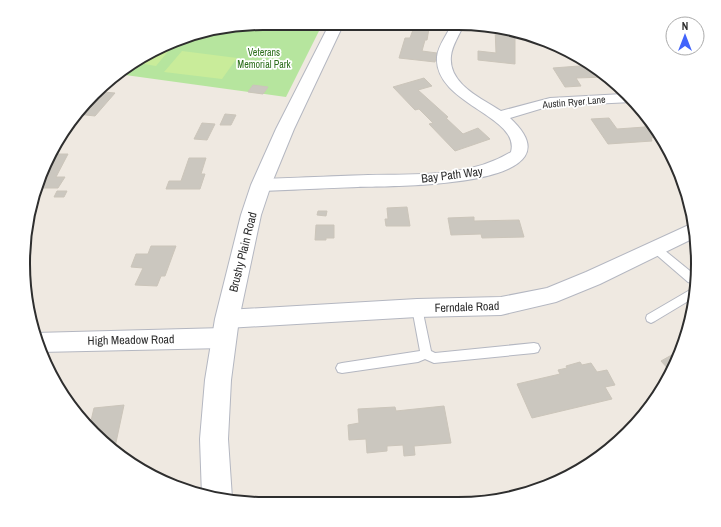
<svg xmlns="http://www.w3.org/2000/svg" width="721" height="527" viewBox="0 0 721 527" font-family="'Archivo Narrow',sans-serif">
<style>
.green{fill:#b6e59e}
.pitch{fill:#c9ec9a}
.building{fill:#cbc7bf;stroke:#cbc5ba}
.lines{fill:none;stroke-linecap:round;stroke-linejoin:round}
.lane-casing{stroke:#b4b7c1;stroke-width:2}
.street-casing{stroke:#b4b7c1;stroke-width:2}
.secondary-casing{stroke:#b4b7c1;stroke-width:2}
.lane{fill:#fff;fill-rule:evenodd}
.street{fill:#fff;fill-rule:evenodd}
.secondary{fill:#fff;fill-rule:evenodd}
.labels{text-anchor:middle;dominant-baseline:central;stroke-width:3.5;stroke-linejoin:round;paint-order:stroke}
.far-park-label{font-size:10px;fill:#2c6e1b;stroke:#fff}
.far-street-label{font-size:10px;fill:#2e2e2e;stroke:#fff}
.street-label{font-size:12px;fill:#2e2e2e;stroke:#fff}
.rim{fill:none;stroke:#2e2e2e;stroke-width:2}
</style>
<rect width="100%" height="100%" fill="#efe9e1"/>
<!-- green -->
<path class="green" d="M263 23H323L286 97 118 74 130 63 201 31Z"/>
<!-- pitch -->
<path class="pitch" d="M175 43 156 66 132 62Z
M182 51 237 58 222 79 164 72Z"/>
<!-- building -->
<path class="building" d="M410 23H430L427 40H425L422 51 437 53 435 62 399 58 405 38H410L414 27 409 26Z
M258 24 254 30 242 28 244 26Z
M495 28 511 30V37H515V64L478 60V51L496 53Z
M592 65 605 77 576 78 581 86 565 87 553 68Z
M424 78 432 86 418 90 448 117 446 118 463 134 478 128 490 139 455 151 429 124 433 123 419 109 415 110 393 87Z
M253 85 268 87 263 94 248 92Z
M104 92 115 93 95 116 77 114 86 103 88 104 94 97 99 98Z
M225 114 236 115 231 125H220Z
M609 118 617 129 645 127V125H652L658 137 651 138 652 141 608 144 591 119Z
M202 123 215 124 207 140 194 139Z
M50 154H68L56 177H65L58 188H37Z
M189 158H206L201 174H205L200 189H166L169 181H181Z
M57 191H67L64 197H54Z
M407 207 410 226H386L385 219H388L387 208Z
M318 211H327L326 216 317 215Z
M474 217V221L519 220 524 237 482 238 481 234 451 235 448 218Z
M316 225H334V238H326V240H315Z
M151 246H176L165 276H161L157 286 135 285 143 268 131 267 136 254H148Z
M677 352 670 371 661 361Z
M580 362 582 365 591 363 597 372 607 370 615 385 605 387 612 399 532 418 517 384 560 374 558 370 567 368 566 366Z
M124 405 115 447 90 425 94 408Z
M444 406 451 443 414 446 415 455 404 456 403 445 387 446V451L367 453 366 439 349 440 348 425 359 423 358 409 395 407 396 411Z"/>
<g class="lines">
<!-- lane casing -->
<g class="lane-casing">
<path id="lane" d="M655 244 658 245 695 275V284L688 282 652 251 650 248 652 245Z
M695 287V297L655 321 651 323 647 321 646 318 647 315Z
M417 303 421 305 422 308 431 351 435 353 534 343 538 344 540 348 538 352 534 353 434 363 425 359 418 362 342 373 338 372 336 368 338 364 342 363 420 351 412 308 413 305Z"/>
</g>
<!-- street casing -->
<g class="street-casing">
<path id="street" d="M452 23 464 24C460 34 452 45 451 56 448 84 481 98 501 111L550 98 623 94 632 102 550 106 510 118C587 189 389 186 358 187 326 188 293 190 261 191L255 189 252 185 255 181 261 179C297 178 332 176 368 175 416 174 468 178 511 152 521 116 434 104 437 57 438 45 448 34 452 23Z
M691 224 692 239 600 284 556 302 501 315 417 317 227 328 219 326 216 319 219 312 227 310 417 299 501 297 547 288 586 272Z
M224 328 232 331 235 338 232 345 224 348 40 352 35 333Z"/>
</g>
<!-- secondary casing -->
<g class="secondary-casing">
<path id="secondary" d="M330 23H344L294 129 271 185 261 215 239 319 231 380 228 439 232 498 231 501 202 496 200 439 205 380 215 319 241 215 251 185 276 129Z"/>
</g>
<!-- lane -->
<use href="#lane" class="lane"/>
<!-- street -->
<use href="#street" class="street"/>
<!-- secondary -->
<use href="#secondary" class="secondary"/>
</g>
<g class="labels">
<!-- far-park labels -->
<g class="far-park-label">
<text x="264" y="52">Veterans<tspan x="264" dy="12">Memorial Park</tspan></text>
</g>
<!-- far-street labels -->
<g class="far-street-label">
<text transform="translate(574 102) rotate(-5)">Austin Ryer Lane</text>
</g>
<!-- street labels -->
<g class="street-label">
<text transform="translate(452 175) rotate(-7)">Bay Path Way</text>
<text transform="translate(243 252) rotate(-76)">Brushy Plain Road</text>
<text transform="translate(467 307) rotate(-2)">Ferndale Road</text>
<text transform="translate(131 340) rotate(-1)">High Meadow Road</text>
</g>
</g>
<!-- crop -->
<path d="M0 0H721V527H0ZM263 30H458A233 233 0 0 1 691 263V264A233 233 0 0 1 458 497H263A233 233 0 0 1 30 264V263A233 233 0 0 1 263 30Z" fill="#fff" fill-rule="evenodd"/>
<path class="rim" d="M263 30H458A233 233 0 0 1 691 263V264A233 233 0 0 1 458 497H263A233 233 0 0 1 30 264V263A233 233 0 0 1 263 30Z"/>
<!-- north arrow -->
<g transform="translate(685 36)"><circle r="19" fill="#ffffff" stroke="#ababab"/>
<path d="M0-3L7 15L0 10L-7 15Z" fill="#4264fb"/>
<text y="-6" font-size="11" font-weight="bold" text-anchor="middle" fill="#2e2e2e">N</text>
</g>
</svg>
